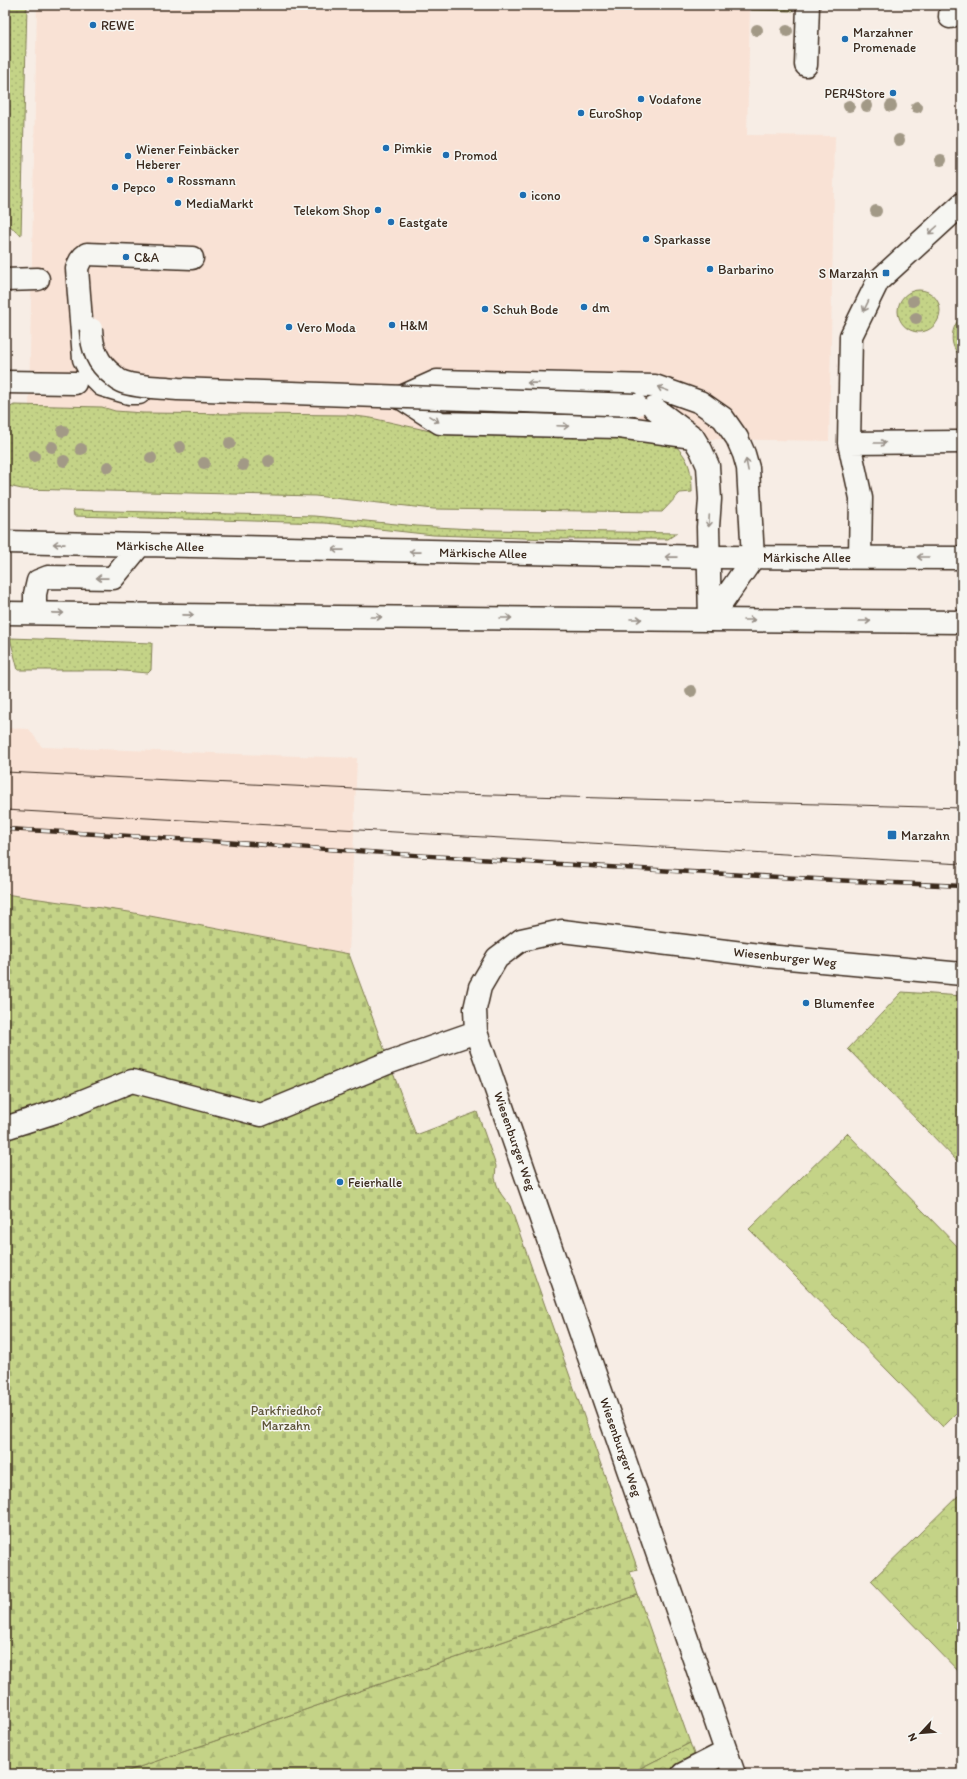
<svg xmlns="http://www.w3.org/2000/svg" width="967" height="1779" viewBox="0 0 967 1779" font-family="Itim,sans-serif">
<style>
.built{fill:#f9e2d5}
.grass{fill:url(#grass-dots);stroke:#807e52}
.forest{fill:url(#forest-firs);stroke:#807e52}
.cemetery{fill:url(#cemetery-stones);stroke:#807e52}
.park{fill:url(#park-crowns);stroke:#807e52}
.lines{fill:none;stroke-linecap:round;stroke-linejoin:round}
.minor-casing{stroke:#3b2a1e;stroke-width:25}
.major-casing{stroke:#3b2a1e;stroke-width:25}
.minor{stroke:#f6f6f2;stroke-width:22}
.major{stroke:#f6f6f2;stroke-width:22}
.tram{stroke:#3b2a1e;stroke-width:1}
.rail-casing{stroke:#3b2a1e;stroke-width:4.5}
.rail{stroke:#f6f6f2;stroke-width:3;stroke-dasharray:9;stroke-linecap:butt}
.minor-bridge-casing{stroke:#3b2a1e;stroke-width:25;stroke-linecap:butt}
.minor-bridge{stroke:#f6f6f2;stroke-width:22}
.tree{fill:#a29986}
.oneway{stroke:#989088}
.poi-dot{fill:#1f6fb2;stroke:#f6f6f2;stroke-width:1.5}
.labels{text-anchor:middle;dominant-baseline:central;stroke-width:3;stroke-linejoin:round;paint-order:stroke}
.poi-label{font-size:13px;fill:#3b2a1e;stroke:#f6f6f2;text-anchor:start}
.street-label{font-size:13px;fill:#3b2a1e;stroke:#f6f6f2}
.park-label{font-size:13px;fill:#5d5438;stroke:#f6f6f2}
</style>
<defs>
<pattern id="grass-dots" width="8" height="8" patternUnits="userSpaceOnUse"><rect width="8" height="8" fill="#c4d387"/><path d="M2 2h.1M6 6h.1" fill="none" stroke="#a9b574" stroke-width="1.8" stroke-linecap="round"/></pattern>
<pattern id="forest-firs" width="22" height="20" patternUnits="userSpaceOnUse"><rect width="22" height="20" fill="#c4d387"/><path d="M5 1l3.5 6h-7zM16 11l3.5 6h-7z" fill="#a9b574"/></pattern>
<pattern id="cemetery-stones" width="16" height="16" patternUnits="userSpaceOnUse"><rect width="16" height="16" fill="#c4d387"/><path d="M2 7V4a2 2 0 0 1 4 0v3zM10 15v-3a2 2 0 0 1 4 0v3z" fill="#a9b574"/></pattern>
<pattern id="park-crowns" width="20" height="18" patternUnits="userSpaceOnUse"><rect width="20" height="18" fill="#c4d387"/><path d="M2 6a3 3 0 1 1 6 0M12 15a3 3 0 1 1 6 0" fill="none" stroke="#a9b574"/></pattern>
</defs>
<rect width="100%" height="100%" fill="#f7ede5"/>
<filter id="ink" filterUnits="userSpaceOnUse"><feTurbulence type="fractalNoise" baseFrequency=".025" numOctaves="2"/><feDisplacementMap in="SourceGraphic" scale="8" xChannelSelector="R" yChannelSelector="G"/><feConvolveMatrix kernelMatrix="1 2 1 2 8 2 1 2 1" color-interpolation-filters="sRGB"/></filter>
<g filter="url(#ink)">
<!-- built -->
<path class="built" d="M37 5H750L747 135 835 136 829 441 448 435 371 418 347 415 143 413 115 411 102 407 29 405Z
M5 728 29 729 42 747 357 758 349 954 129 912 5 894Z"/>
<!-- grass -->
<path class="grass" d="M8 5H27L21 235 5 222V97Z
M751 5H793V11L751 10Z
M898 311a21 21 0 1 1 42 0a21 21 0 1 1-42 0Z
M962 315V357C947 346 951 327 962 315Z
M14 405 102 407 115 411 143 413 347 415 371 418 448 435 668 439C687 455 692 466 692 492L680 493 662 512 434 509 315 496 22 489 8 486 5 483V410Z
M73 510 314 516 417 526 491 530 677 533 668 539H552L433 535 325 523 74 516Z
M10 638 152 643 151 670 148 673 111 670H18Z
M5 664 10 670V692L5 693Z
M902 992 962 996V1166L848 1049Z"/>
<!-- forest -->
<path class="forest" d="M638 1595 690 1743 629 1774H119Z"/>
<!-- cemetery -->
<path class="cemetery" d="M5 894 129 912 349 954 416 1135 477 1112 496 1166 495 1178 497 1185 501 1194 510 1206 638 1570 630 1572 638 1595 119 1774H5Z"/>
<!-- park -->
<path class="park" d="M847 1133 962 1251V1408L943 1427 749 1229Z
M962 1492V1675L871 1581Z
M690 1743 701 1774H629Z"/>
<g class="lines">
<!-- minor casing -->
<g class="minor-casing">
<path id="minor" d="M950 17 951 5
M806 65 808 5
M962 204 878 281 851 336 849 443 962 442
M5 280 38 279
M5 382 75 383
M139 393H129L102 385 92 375 84 359 77 269C79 262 81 258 87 254L192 258
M399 398 437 381 655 386 700 402 723 418 737 438 744 454 748 468 753 558 710 620
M401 398 440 423 619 427 693 437
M654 408 693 437 701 450 708 466 710 499 708 527 710 620
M849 443 861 498 860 557
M5 1128 58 1111 132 1081 261 1115 390 1062 476 1032
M683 1774 726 1752
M734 1774 476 1032 475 1009 480 987 497 958 521 940 562 931 767 956 962 974"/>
</g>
<!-- major casing -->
<g class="major-casing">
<path id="major" d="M5 542 710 557 962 558
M35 612V594L38 581 48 577 113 578 140 545
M5 613 337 617 962 622"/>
</g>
<!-- minor -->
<use href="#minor" class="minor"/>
<!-- major -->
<use href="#major" class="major"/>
<!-- tram -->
<path class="tram" d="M5 772 457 794 962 808
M5 810 962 864"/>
<!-- rail casing -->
<g class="rail-casing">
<path id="rail" d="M5 829C153 836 300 848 447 857 619 868 790 879 962 886"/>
</g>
<!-- rail -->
<use href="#rail" class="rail"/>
<!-- minor-bridge casing -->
<g class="minor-bridge-casing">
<path id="minor-bridge" d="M91 329C92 348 97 363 113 375 116 378 119 381 123 382 140 388 160 387 178 389L636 405"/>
</g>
<!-- minor-bridge -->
<use href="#minor-bridge" class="minor-bridge"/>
</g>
<!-- trees -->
<g class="tree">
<circle cx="757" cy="30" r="6"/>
<circle cx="787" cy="31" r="6"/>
<circle cx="849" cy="106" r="6"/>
<circle cx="867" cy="106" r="6"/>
<circle cx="891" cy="106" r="6"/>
<circle cx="917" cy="107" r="6"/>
<circle cx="899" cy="140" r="6"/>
<circle cx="941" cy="160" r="6"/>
<circle cx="876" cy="211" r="6"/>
<circle cx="913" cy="301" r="6"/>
<circle cx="916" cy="318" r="6"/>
<circle cx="63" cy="431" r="6"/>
<circle cx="230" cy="443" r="6"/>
<circle cx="52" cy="447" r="6"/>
<circle cx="180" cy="447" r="6"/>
<circle cx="81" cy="449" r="6"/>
<circle cx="34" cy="456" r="6"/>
<circle cx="151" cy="458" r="6"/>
<circle cx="64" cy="461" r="6"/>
<circle cx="269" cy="461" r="6"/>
<circle cx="204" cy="463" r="6"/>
<circle cx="243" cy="465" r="6"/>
<circle cx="108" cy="467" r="6"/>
<circle cx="691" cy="691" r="6"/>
</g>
<!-- one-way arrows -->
<defs><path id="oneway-shaft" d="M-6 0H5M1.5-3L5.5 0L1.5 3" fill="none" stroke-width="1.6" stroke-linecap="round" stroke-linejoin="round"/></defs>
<g class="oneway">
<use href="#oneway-shaft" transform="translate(933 230) rotate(138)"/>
<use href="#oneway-shaft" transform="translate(866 306) rotate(116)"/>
<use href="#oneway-shaft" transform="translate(533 383) rotate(-179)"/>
<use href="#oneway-shaft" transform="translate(663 389) rotate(-160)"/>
<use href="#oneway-shaft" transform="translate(434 419) rotate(32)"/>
<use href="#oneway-shaft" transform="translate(563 426) rotate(2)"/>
<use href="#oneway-shaft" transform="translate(880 443)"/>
<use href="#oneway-shaft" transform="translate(747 465) rotate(-101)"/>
<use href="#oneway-shaft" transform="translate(709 521) rotate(93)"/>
<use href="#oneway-shaft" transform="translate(59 544) rotate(-179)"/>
<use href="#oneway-shaft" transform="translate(338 550) rotate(-179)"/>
<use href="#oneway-shaft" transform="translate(415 552) rotate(-179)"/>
<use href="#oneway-shaft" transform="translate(671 557) rotate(-179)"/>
<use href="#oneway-shaft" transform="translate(923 557) rotate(-180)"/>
<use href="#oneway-shaft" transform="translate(102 578) rotate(-179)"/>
<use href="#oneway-shaft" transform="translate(58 613) rotate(1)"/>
<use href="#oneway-shaft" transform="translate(188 615) rotate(1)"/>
<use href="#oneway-shaft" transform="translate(376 617)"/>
<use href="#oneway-shaft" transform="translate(506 618)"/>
<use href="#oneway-shaft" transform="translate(636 619)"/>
<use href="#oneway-shaft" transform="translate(749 620)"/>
<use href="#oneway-shaft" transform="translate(865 621)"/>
</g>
</g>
<!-- markers -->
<g class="poi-dot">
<circle cx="93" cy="25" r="4"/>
<circle cx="845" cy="39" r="4"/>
<circle cx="893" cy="93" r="4"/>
<circle cx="641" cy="99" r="4"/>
<circle cx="581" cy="113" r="4"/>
<circle cx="386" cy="148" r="4"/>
<circle cx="446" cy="155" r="4"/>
<circle cx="128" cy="156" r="4"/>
<circle cx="170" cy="180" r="4"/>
<circle cx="115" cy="187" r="4"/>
<circle cx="523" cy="195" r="4"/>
<circle cx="178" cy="203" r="4"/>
<circle cx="378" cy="210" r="4"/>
<circle cx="391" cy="222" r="4"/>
<circle cx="646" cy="239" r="4"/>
<circle cx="126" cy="257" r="4"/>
<circle cx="710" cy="269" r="4"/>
<rect x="882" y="269" width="8" height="8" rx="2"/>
<circle cx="584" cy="307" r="4"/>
<circle cx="485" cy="309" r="4"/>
<circle cx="392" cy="325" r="4"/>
<circle cx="289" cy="327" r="4"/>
<rect x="887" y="830" width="10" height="10" rx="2"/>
<circle cx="806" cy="1003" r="4"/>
<circle cx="340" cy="1182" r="4"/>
</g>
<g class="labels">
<!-- poi labels -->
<g class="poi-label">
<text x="101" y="25">REWE</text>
<text x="853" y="32">Marzahner<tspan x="853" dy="15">Promenade</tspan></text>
<text x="885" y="93" text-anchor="end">PER4Store</text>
<text x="649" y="99">Vodafone</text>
<text x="589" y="113">EuroShop</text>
<text x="394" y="148">Pimkie</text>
<text x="136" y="149">Wiener Feinbäcker<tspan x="136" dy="15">Heberer</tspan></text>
<text x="454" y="155">Promod</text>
<text x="178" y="180">Rossmann</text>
<text x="123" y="187">Pepco</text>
<text x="531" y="195">icono</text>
<text x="186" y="203">MediaMarkt</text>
<text x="370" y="210" text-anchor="end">Telekom Shop</text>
<text x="399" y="222">Eastgate</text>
<text x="654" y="239">Sparkasse</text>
<text x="134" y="257">C&amp;A</text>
<text x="718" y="269">Barbarino</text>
<text x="878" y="273" text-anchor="end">S Marzahn</text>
<text x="592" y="307">dm</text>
<text x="493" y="309">Schuh Bode</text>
<text x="400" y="325">H&amp;M</text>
<text x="297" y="327">Vero Moda</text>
<text x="901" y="835">Marzahn</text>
<text x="814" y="1003">Blumenfee</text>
<text x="348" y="1182">Feierhalle</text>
</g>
<!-- street labels -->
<g class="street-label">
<text transform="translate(160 546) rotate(1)">Märkische Allee</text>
<text transform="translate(483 553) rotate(1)">Märkische Allee</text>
<text x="807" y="557">Märkische Allee</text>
<text transform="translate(785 957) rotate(6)">Wiesenburger Weg</text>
<text transform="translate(515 1141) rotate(71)">Wiesenburger Weg</text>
<text transform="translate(621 1447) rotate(71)">Wiesenburger Weg</text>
</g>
<!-- park labels -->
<g class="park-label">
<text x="286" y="1410">Parkfriedhof<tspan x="286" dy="15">Marzahn</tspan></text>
</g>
</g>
<!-- margin -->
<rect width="967" height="1779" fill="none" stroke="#f6f6f2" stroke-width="20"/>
<rect x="10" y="10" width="947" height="1759" fill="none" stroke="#3b2a1e" stroke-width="1.5" filter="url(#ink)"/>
<!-- north arrow -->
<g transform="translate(921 1733) rotate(244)" stroke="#f6f6f2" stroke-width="3" paint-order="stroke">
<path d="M0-3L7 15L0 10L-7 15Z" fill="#3b2a1e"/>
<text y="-6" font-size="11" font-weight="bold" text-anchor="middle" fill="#3b2a1e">N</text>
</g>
</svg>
